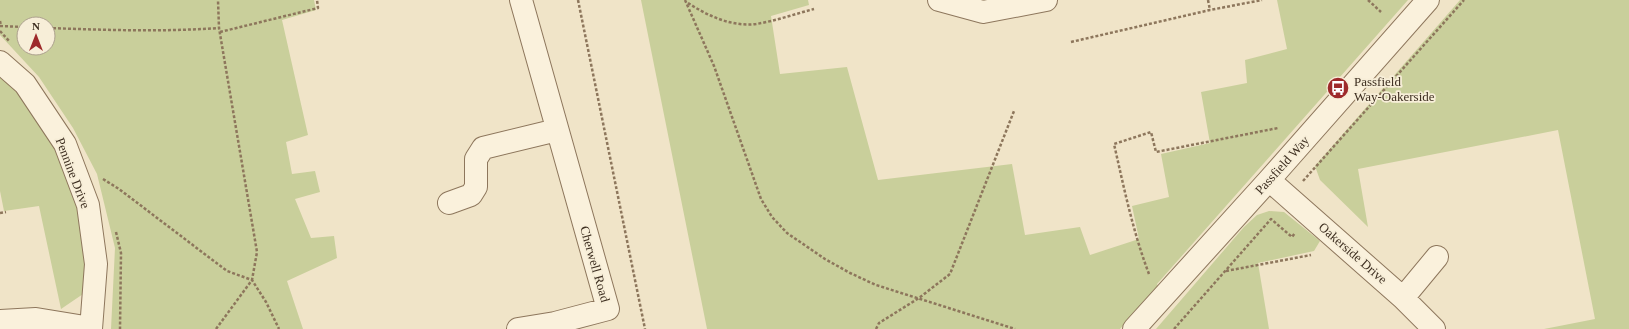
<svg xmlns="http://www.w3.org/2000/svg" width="1629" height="329" viewBox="0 0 1629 329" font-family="'Times New Roman',serif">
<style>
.green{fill:#c9cf9b;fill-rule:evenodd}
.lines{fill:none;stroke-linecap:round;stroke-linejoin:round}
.minor-casing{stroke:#8d765c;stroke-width:24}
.path{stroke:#8d765c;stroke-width:2.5;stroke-dasharray:3 2;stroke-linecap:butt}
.minor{stroke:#faf1dc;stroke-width:22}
.labels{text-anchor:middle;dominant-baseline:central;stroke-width:3.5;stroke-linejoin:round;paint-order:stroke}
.poi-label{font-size:13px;fill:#3d2e20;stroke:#f7eed8;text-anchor:start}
.street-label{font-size:13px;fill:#3d2e20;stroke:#f7eed8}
</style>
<rect width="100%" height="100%" fill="#f0e4c8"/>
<!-- green -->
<path class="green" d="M0 0H314L316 10 282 20 308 135 286 142 292 174 315 171 320 192 295 199 311 238 334 236 337 258 287 281 303 329H111L115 248 97 174 73 128 39 77 0 35ZM24 24H48V48H24Z
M641 0H808L809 5 771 16 780 74 847 67 878 180 1012 164 1025 235 1080 227 1090 255 1139 239 1132 206 1169 197 1161 154 1210 143 1201 92 1247 83 1245 60 1287 49 1277 0H1408L1157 284 1158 286 1120 329H707Z
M1460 0H1629V329H1544L1595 319 1558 130 1358 169 1368 227 1320 180 1315 166Z
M0 70 22 95 55 149 81 208 90 264 86 292 61 309 39 206 4 211 0 191Z
M1269 211 1284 212 1320 241 1314 251 1258 263 1269 329H1156L1244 227 1257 215Z"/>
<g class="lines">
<!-- minor casing -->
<g class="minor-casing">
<path id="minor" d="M939 0 983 12 1046 0
M0 62 25 84 65 144 88 205 96 264 91 329
M1269 180 1403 298 1434 329
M449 203 471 195 476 187V159L483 148 557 130
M1403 298 1437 257
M0 321 36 319 91 328
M518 329 555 323 608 309 521 0
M1134 329 1269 180 1428 0"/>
</g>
<!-- path -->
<path class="path" d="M578 0 645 329
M685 0 714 66 761 199 772 217 787 233 825 259 850 273 876 285 1015 329
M1208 0 1210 10
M1368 0 1381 12
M688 3C708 16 732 27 756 24 775 21 795 14 814 9
M0 21 1 26
M0 26 24 27
M48 28C105 30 162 32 219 28
M0 31 9 41
M220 32 318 8 317 0
M1071 42 1210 10 1262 0
M103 179 119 189 227 271 252 280 266 302 279 329
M1303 181 1464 0
M0 213 6 212
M116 232 121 253 120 329
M1226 271 1311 255
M1149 274C1133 232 1124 188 1114 144L1151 132 1156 152 1278 128
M216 329 252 280 257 252 219 28 218 0
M876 329 879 323 919 298 950 274 1014 111
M1174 329 1271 219 1292 237 1295 233"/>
<!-- minor -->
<use href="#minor" class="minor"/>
</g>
<!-- icons -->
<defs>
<g id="bus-disc" transform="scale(1.15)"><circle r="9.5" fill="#9e2a2b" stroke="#f7eed8"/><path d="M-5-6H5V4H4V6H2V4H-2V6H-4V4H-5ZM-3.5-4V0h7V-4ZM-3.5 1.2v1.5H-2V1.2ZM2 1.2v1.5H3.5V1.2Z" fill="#fff"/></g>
</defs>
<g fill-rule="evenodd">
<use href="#bus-disc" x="1338" y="88"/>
</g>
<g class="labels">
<!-- poi labels -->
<g class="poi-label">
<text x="1354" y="81">Passfield<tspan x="1354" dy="15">Way-Oakerside</tspan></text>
</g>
<!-- street labels -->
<g class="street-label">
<text transform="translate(1282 165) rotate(-48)">Passfield Way</text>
<text transform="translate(73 173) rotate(69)">Pennine Drive</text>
<text transform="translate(1353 253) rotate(41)">Oakerside Drive</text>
<text transform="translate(595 264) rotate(74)">Cherwell Road</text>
</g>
</g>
<!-- north arrow -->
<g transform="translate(36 36)"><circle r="19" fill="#f7eed8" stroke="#ada18e"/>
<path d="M0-3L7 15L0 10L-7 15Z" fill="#9e2a2b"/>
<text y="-6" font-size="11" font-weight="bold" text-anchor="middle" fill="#3d2e20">N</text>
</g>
</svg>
